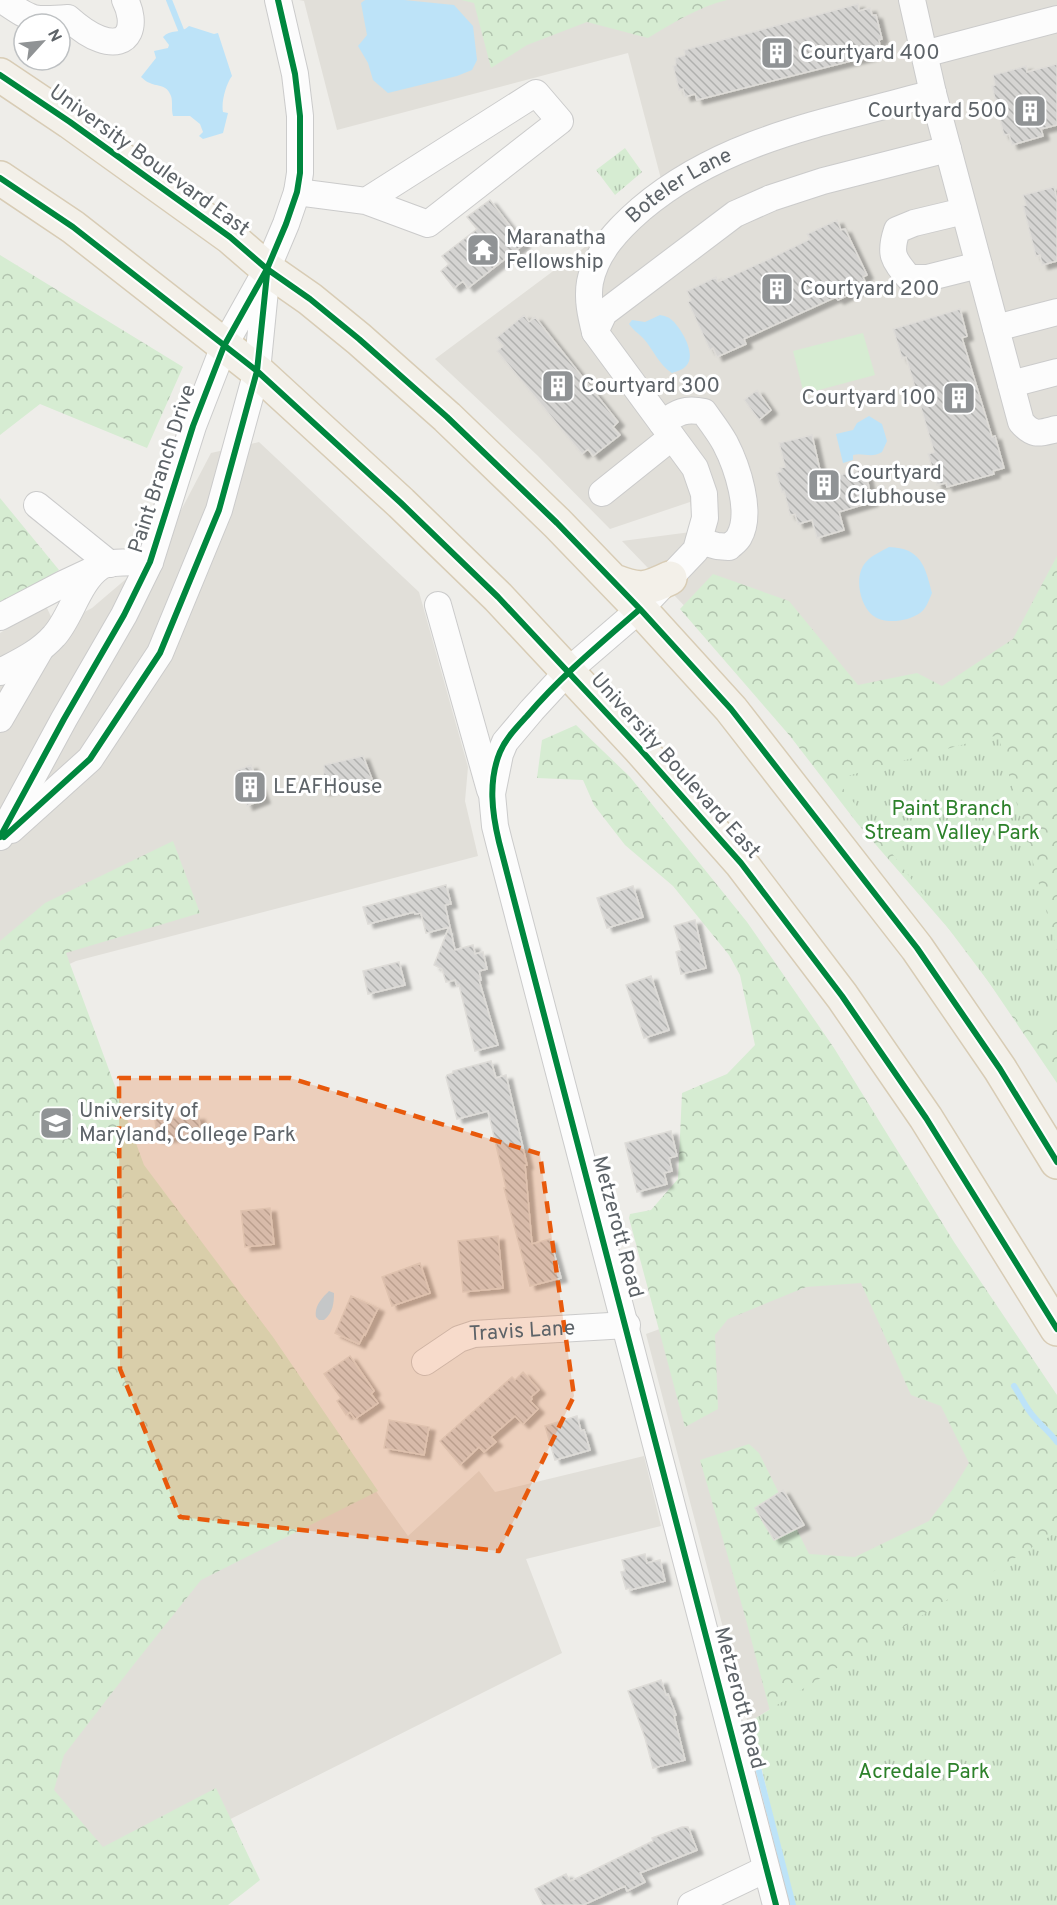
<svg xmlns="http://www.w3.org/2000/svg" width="1057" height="1905" viewBox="0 0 1057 1905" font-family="Overpass,sans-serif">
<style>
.education{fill:#e1dfd9}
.grass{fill:#d6ecd2}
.forest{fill:url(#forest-crowns)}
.park{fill:url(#park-tufts)}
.water{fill:#bde3f8}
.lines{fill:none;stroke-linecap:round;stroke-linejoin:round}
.stream{stroke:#bde3f8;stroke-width:6}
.building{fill:url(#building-back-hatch);stroke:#dedcd8;stroke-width:1.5;filter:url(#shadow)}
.minor-casing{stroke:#cbcbcb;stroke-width:28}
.major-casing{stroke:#d8ccb5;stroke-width:36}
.minor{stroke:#fcfcfc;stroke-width:26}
.major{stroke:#f3f0e9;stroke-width:33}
.cycleway-casing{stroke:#fff;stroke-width:10}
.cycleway{stroke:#00873e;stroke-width:6}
.marked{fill:#e8590c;fill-opacity:0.2;stroke:#e8590c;stroke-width:4.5;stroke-dasharray:12 8;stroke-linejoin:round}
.labels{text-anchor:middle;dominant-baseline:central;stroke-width:6;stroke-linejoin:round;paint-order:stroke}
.poi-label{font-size:21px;fill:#5d6368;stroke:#fff;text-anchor:start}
.street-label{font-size:21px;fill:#5d6368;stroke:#fff}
.park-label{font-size:21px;fill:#2c812a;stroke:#fff}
</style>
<defs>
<pattern id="forest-crowns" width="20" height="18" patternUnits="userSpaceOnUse" patternTransform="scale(1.5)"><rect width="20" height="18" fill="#d6ecd2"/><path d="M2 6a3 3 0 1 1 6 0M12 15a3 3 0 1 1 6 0" fill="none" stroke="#b1c3ae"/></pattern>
<pattern id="park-tufts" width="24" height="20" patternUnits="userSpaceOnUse" patternTransform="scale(1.5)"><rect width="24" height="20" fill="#d6ecd2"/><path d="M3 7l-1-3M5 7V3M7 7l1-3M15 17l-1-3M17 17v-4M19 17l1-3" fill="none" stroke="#b1c3ae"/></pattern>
<pattern id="building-back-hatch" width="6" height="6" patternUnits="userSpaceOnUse" patternTransform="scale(1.5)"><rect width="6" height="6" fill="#d5d4d2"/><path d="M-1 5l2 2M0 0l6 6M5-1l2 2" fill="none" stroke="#b0b0ae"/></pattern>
<filter id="shadow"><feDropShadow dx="6" dy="4" stdDeviation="1.5" flood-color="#0004"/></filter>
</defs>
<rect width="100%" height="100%" fill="#eeede9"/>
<!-- education -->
<path class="education" d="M299 0H1057V950L724 647 622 541 691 532 693 517 690 502 610 529 537 455 435 359 576 254 586 246 610 219 661 179 628 53 337 130 304 1Z
M259 442 419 592 468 767 465 801 478 856 76 961 16 989 408 1536 479 1471 495 1492 644 1456 661 1526 526 1559 562 1653 87 1891 0 1905V633L46 606 56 627 92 608 133 573 159 544 177 518 211 453Z
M940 1226 1057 1532 748 1723 646 1334Z"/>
<!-- grass -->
<path class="grass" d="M863 333 875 375 804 394 793 351Z"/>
<!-- forest -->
<path class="forest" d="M461 0H727C698 7 673 23 648 38L587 22 527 45 491 68 474 3Z
M0 255 183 367 147 448 40 404 0 435Z
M0 498 59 570 0 607Z
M1057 556V1083L967 950 857 823 790 736 680 609 713 574 789 601 858 685 917 673 942 686 1013 639Z
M576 725 630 777 747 922 834 1048 954 1242 1057 1395V1555L771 1715 745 1616 700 1460 749 1444 759 1453 809 1554 855 1557 929 1521 953 1489 969 1463 941 1406 911 1395 861 1283 806 1287 728 1319 715 1335 718 1409 685 1427 629 1218 630 1214 651 1210 678 1179 682 1093 727 1074 755 1045 740 975 729 955 673 886 625 845 594 805 583 780 537 778 542 740Z
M173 841 200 913 66 953 144 1165 273 1337 378 1491 201 1580 131 1668 64 1755 54 1790 103 1847 216 1788 260 1880 228 1905H0V941L45 903Z"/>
<!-- park -->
<path class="park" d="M625 148 642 172 615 195 596 170Z
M998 735 1057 950V1020L1024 1029 836 779Z
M1057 1532V1905H793L751 1721Z"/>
<!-- water -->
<path class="water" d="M365 0H404L454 5 473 26 477 60 472 70 457 76 388 93 373 80 368 63 358 46 367 35 361 3Z
M189 26 214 34 218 33 232 76C226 84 221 102 223 112L228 113 223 133 203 139 199 136 203 132 200 124 190 116H173C171 109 173 102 171 96 167 84 158 87 150 83 146 82 144 79 141 77L156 58 154 51 168 48 169 45 163 37C170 29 181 34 189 26Z
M660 315C665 316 669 317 673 321 682 330 697 355 686 366 683 370 677 371 672 373 659 365 653 349 643 338 638 333 633 330 629 324L632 320 645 322Z
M869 416 882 424 887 441 882 452C871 459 863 452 853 455V460L843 463 836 434 853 430 857 423Z
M889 547C921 548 925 566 932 593 929 600 926 609 920 613 907 622 883 625 871 614 859 602 854 575 866 562 872 555 882 551 889 547Z
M329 1291 334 1293C334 1303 333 1313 324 1320H319L316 1317C314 1306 322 1298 329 1291Z"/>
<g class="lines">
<!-- stream -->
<path class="stream" d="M169 0 181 30
M1014 1386C1020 1395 1024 1404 1030 1412 1038 1423 1049 1431 1057 1442
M751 1740 793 1905"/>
</g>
<!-- building -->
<path class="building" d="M858 4 859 11 870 8 872 15H876L882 39 879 40 880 47 869 50 871 56 697 100 695 94 685 97 683 89 679 90 673 66 676 65 675 58 685 55 684 50Z
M1057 64V125L1041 129 1043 136 1012 145 1009 134 1004 135 1000 120 992 86 995 85 993 75 1026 66 1027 72Z
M1054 187 1057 199V261L1042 265 1040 255 1036 256 1032 241 1023 206 1026 205 1023 195Z
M490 200 524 244 468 288 463 281 454 288 441 271 449 264 442 256 477 229 467 217Z
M837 220 841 230 845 229 867 275 863 277 867 286 838 300 836 297 744 339 746 344 717 357 713 348 710 350 688 302 691 300 687 291 716 277 718 282 769 259 810 239 807 234Z
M960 309 967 336 962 338 992 437 995 436 1004 468 993 471 994 474 947 487 946 483 937 485 928 454 934 452 906 357 902 358 893 329Z
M524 315 529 322 535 317 618 422 613 427 620 435 593 456 588 449 582 454 497 351 503 346 496 338Z
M757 390 771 410 759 420 744 400Z
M812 435 822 479 865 469 872 502 839 512 844 530 817 538 812 520 798 524 795 514 790 515 784 491 782 492 776 473 781 471 780 468 785 467 779 443Z
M363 756 372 779 323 791 324 765Z
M251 765 264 799 247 806 235 771Z
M446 885 451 904 445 905 455 950 473 945 475 954 483 952 487 969 479 971 481 980H479L498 1045 475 1051 459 985 457 986 455 980 446 982 442 969 434 965 449 927 426 933 421 913 415 914 414 912 368 924 363 907Z
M633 886 643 917 607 928 597 898Z
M695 920 706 968 681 974 676 952 681 950 674 926Z
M399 962 405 985 368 994 363 971Z
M651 976 669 1030 644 1038 626 985Z
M491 1061 496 1078 506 1075 527 1165H525L532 1244 550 1239 561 1278 530 1286 504 1188H506L488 1111 457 1119 446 1077 447 1075 453 1073V1071Z
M199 1116 200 1135 157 1139 155 1119Z
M671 1131 677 1156 669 1158 672 1171 664 1173 667 1184 637 1192 625 1143Z
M270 1208 274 1244 245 1247 241 1211Z
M498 1236 503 1288 463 1292 458 1241Z
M420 1263 430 1293 392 1306 382 1277Z
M351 1296 378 1308 365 1335 364 1334 359 1344 335 1333Z
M350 1356 374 1391 371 1394 378 1403 355 1419 350 1412 346 1415 337 1401 341 1398 324 1374Z
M523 1372 539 1390 531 1397 532 1399 530 1401 538 1409 523 1424 515 1416 491 1437 496 1442 484 1452 479 1447 460 1465 440 1441 512 1377 515 1380Z
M577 1416 581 1431 584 1430 590 1450 555 1460 545 1426Z
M389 1420 429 1427 424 1455 384 1448Z
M783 1490 804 1525 774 1540 755 1508Z
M645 1554 647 1563 660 1560 665 1581 630 1590V1588L626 1589 621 1572 625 1571 622 1560Z
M661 1680 666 1695 668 1694 676 1715 674 1716 685 1760 653 1768 645 1738 628 1691Z
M682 1827H688L697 1850 640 1873 645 1882 627 1891 625 1886 583 1905H543L535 1889 566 1874 570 1881 573 1880 653 1841 652 1838Z"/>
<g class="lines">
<!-- minor casing -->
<g class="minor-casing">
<g id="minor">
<path d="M2 0C32 20 31 21 68 18 77 26 88 35 100 39 131 50 137 23 125 0"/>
<path d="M912 0 933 93 1021 422C1034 437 1040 433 1057 429"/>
<path d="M924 54 1057 19"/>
<path d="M297 192 366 201 536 93 560 121 428 224 366 201"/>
<path d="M964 211 914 223 897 230C889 254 893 259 909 278H927L979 265"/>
<path d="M996 328 1057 312"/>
<path d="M595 332 604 313 735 214 771 198 823 181 948 149"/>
<path d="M1011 384 1057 372"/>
<path d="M662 423C678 412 685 408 704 412 711 422 719 432 725 443 737 466 753 513 739 537 737 541 732 544 729 547L717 546 699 541"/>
<path d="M602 493 672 437"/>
<path d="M37 505 110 564"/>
<path d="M438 605 490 790"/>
<path d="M0 617 63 584 95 569"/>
<path d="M0 672C19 662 39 653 54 636 71 618 78 582 100 567 110 560 138 563 150 562"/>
<path d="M0 719 40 650"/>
<path d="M11 830 90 759 160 653 219 510 257 371 266 280"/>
<path d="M0 837 64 719 124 615 150 562 193 426 224 346 267 269 286 224 297 192 300 173V116L295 74 278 0"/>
<path id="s1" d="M425 1362 459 1339 474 1334 627 1325"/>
<path d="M691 1905 766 1869"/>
<path id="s2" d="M776 1905C683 1551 593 1196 499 842L495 826 492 794 500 754 505 742 532 710 568 671 640 609 696 550 705 518 704 494 695 468 595 332C591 316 587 299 590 282 596 252 618 229 641 209 725 138 830 122 933 93"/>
</g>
</g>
<!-- major casing -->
<g class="major-casing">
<path id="major" d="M0 75 70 122 230 237 267 269 310 299 359 339 447 417 557 523 640 609 731 709 917 948 1000 1069 1057 1162
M0 178 73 227 257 371 401 503 498 597 640 749 741 863 842 996 926 1118 1057 1329
M614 581C640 591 645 590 670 578"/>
</g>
<!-- minor -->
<use href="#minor" class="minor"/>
<!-- major -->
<use href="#major" class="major"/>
<!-- cycleway casing -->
<g class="cycleway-casing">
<path id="cycleway" d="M0 75 70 122 230 237 267 269 310 299 359 339 447 417 557 523 640 609 731 709 917 948 1000 1069 1057 1162
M0 178 73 227 257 371 401 503 498 597 640 749 741 863 842 996 926 1118 1057 1329
M640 609C601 643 561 676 527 716 517 727 506 738 500 752 488 781 492 813 499 842 593 1196 683 1551 776 1905
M0 837 64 719 124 615 150 562 193 426 224 346 267 269 286 224 297 192 300 173V116L295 74 278 0
M4 837 90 759 160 653 219 510 257 371 267 274"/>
</g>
<!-- cycleway -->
<use href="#cycleway" class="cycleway"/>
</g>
<!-- marked area -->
<path class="marked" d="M119 1078H290L540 1154 574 1396 499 1551 180 1517 120 1369Z"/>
<!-- icons -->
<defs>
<g id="building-square" transform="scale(1.725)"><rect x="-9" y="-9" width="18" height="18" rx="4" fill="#909395" stroke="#fff"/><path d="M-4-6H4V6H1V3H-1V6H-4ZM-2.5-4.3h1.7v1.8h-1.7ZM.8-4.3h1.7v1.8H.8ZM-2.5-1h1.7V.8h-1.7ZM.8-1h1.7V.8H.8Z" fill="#fff"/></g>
<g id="temple-square" transform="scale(1.725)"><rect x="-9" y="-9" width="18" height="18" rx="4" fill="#909395" stroke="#fff"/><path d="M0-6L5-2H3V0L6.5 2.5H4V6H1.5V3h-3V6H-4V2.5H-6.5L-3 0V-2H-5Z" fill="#fff"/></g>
<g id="university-square" transform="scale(1.725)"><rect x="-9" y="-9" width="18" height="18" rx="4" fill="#909395" stroke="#fff"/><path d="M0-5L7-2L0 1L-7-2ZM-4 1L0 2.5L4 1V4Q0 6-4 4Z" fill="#fff"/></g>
</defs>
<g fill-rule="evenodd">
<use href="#building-square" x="777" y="53"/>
<use href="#building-square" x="1030" y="111"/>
<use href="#temple-square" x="483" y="250"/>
<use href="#building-square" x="777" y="289"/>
<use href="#building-square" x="558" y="386"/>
<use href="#building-square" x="959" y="398"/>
<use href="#building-square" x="824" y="485"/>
<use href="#building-square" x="250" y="787"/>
<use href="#university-square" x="56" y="1123"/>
</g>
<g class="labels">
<!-- poi labels -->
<g class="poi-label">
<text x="800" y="53">Courtyard 400</text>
<text x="1007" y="111" text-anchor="end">Courtyard 500</text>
<text x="506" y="238">Maranatha<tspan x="506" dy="24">Fellowship</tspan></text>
<text x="800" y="289">Courtyard 200</text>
<text x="581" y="386">Courtyard 300</text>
<text x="936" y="398" text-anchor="end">Courtyard 100</text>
<text x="847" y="473">Courtyard<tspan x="847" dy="24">Clubhouse</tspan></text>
<text x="273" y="787">LEAFHouse</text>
<text x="79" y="1111">University of<tspan x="79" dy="24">Maryland, College Park</tspan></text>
</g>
<!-- street labels -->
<g class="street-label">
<text transform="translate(149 161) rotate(36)">University Boulevard East</text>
<text stroke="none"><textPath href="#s2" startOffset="1912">Boteler Lane</textPath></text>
<text transform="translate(163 469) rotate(-72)">Paint Branch Drive</text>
<text transform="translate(675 766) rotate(48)">University Boulevard East</text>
<text transform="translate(617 1227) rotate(75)">Metzerott Road</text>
<text stroke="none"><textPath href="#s1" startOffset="105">Travis Lane</textPath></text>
<text transform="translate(739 1698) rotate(75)">Metzerott Road</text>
</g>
<!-- park labels -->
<g class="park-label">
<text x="952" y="809">Paint Branch<tspan x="952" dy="24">Stream Valley Park</tspan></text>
<text x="924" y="1772">Acredale Park</text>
</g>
</g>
<!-- north arrow -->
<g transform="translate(42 42) rotate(63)"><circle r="28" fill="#ffffff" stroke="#bec1c3" stroke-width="1.5"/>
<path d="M0-4.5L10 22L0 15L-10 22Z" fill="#909395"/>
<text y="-9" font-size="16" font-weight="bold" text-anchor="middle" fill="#5d6368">N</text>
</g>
</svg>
